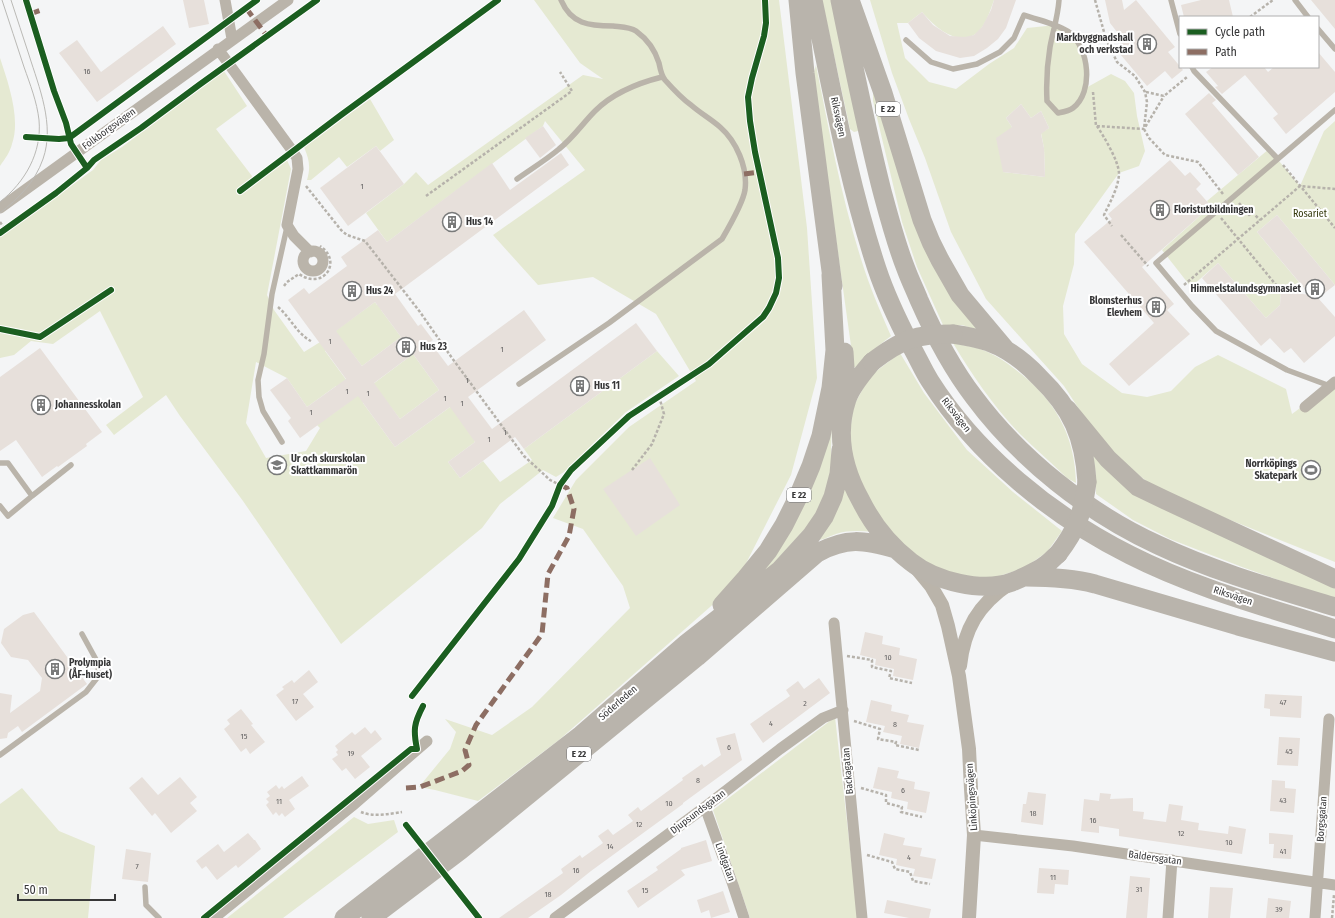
<svg xmlns="http://www.w3.org/2000/svg" width="1335" height="918" viewBox="0 0 1335 918" font-family="'Fira Sans Condensed',sans-serif">
<style>
.green{fill:#e5e9d2;fill-rule:evenodd}
.building{fill:#e7e0db;fill-rule:evenodd}
.lines{fill:none;stroke-linecap:round;stroke-linejoin:round}
.path{stroke:#b6b2ab;stroke-width:2.5;stroke-dasharray:3 2;stroke-linecap:butt}
.service{stroke:#bab4aa;stroke-width:5.5}
.minor{stroke:#bab4aa;stroke-width:11}
.tertiary{stroke:#bab4aa;stroke-width:14}
.trunk{stroke:#b9b4ac;stroke-width:19}
.tram{stroke:#bab9b5;stroke-width:1}
.trunk-bridge{stroke:#b9b4ac;stroke-width:19}
.quiet{stroke:#8d6e63;stroke-width:5;stroke-dasharray:10 5;stroke-linecap:butt}
.cycleway-casing{stroke:#fff;stroke-width:8}
.cycleway{stroke:#1b5e20;stroke-width:6}
.labels{text-anchor:middle;dominant-baseline:central;stroke-width:4;stroke-linejoin:round;paint-order:stroke}
.number-label{font-size:8px;fill:#646262}
.shield{fill:#fff;stroke:#737374;stroke-width:1}
.shield-label{font-size:9px;font-weight:bold;fill:#373738}
.poi-label{font-size:10px;font-weight:bold;fill:#373738;stroke:#fff;text-anchor:start}
.street-label{font-size:10px;fill:#373738;stroke:#fff}
.park-label{font-size:10px;fill:#33380b;stroke:#fff}
</style>
<rect width="100%" height="100%" fill="#f4f5f6"/>
<!-- green -->
<path class="green" d="M534 0H779L807 228 817 378 791 475 735 585 559 740 478 801 435 790 419 787 450 749 456 732 445 719 492 735 532 707 630 608 623 586 583 529 553 518 576 480 629 427 696 381 656 314 593 277 538 285 493 235 585 170 545 121 543 126 387 242 366 213 404 184 416 172 428 185 583 75 603 79 580 63Z
M822 0H832L859 127 858 131 854 132 850 129Z
M870 0H994C990 11 985 29 974 35 954 45 934 26 922 12L908 23H897L905 58 929 82 956 89 989 64 1014 48 1027 28 1056 25 1070 32 1085 58 1084 89 1111 74 1125 81 1134 93 1137 116 1145 151 1139 166 1119 173 1075 234 1074 264 1063 306 1064 334 1082 364 1122 393 1147 397 1171 391 1195 367 1218 355 1286 389 1292 414 1335 382V562L1198 507 1150 484 1125 464 1094 432 1064 386 986 299 951 232 925 158 909 119 892 73ZM1021 104 1031 118 1041 111 1049 128 1041 133 1044 148 1045 177 1003 172 1012 127 1006 118Z
M0 58C8 82 21 119 12 144 10 152 5 159 0 166Z
M816 65C829 130 841 196 861 259 869 285 880 311 891 336L868 354 857 368 854 367 813 75Z
M224 71 247 106 216 129 252 176 254 184 287 160 291 169 267 295 274 310 304 352 325 339 330 346 325 351 350 385 336 386 307 407 287 378 256 362 246 423 266 458 306 451 320 428 317 425 364 391 363 403 395 447 457 402 475 442 448 462 460 478 483 461 500 482 532 460 524 449 657 351 679 376 626 412 564 472 556 477 543 470 500 504 482 528 341 644 243 501 180 416 166 395 114 435 106 425 143 397 100 311 53 344 31 341 14 355 0 358V237L93 170 101 160 122 147Z
M873 92 977 324 975 329 962 325H943L917 267 902 222 873 101Z
M370 99 394 140 380 151 376 146 347 167 339 157 311 180H307C311 167 309 159 304 147Z
M1335 121V285L1277 215 1257 232 1303 287 1296 293 1281 291 1280 305 1266 318 1218 263 1191 287 1162 250 1211 206 1207 201 1269 149 1300 186 1324 131Z
M384 300 381 310 401 337 362 366 335 331 375 302 377 305Z
M953 343C961 345 969 346 977 348 990 352 1002 359 1012 367 1053 396 1075 433 1076 483L1067 478C1052 463 1035 449 1020 434 994 407 972 375 953 343Z
M900 353 924 393 967 450 1013 492 1062 531 1047 552 1024 568 996 577 972 578 939 570 911 555 864 498 849 443 853 407 870 376Z
M413 354 439 390 400 419 373 384Z
M832 426 831 448 832 469 826 495 815 518 762 576 756 574Z
M1093 455 1335 583V599L1301 588 1242 567 1170 539 1133 520 1096 494V475Z
M844 482 874 532C861 531 848 530 836 534 828 537 822 541 815 540Z
M835 717 858 918H750L713 810Z
M22 788 59 831 95 846 88 918H0V804Z
M354 817 368 824 394 820 398 832 283 918H227Z"/>
<!-- building -->
<path class="building" d="M183 0H204L209 24 189 28Z
M994 0H1016L1006 28 998 39 987 48 974 56 960 58 936 51 919 38 908 23 922 12 933 25 950 36 965 37 974 35 982 27 991 10Z
M1105 0H1122L1124 10 1136 0 1175 47 1168 52 1183 70 1172 79 1165 71 1147 86 1115 48 1124 41 1110 23Z
M1201 0H1229L1233 17H1184L1181 5Z
M1311 0H1335V29Z
M163 26 176 44 97 102 59 53 77 40 101 72Z
M1318 52 1335 72V92L1286 134 1273 118 1278 114 1245 75 1222 94 1215 87 1218 86 1206 72 1213 67H1264L1268 72 1274 67H1318Z
M1209 93 1216 100 1212 103 1259 157 1238 175 1185 114Z
M1021 104 1031 118 1041 111 1049 128 1041 134 1044 148 1045 177 1003 172 996 138 1012 127 1006 118Z
M543 126 556 145 540 158 525 138Z
M376 146 404 184 348 226 320 188Z
M561 153 569 165 395 294 418 326 421 324 433 340 430 342 448 366 524 310 546 340 468 397 492 429 636 323 657 351 524 449 515 437 460 478 448 462 475 442 450 407 395 447 358 396 300 438 288 421 291 418 270 390 287 378 307 407 346 379 288 300 304 288 309 294 347 266 341 257 378 230 387 242 492 163 510 190ZM375 302 401 337 362 366 336 331ZM413 354 439 390 400 419 374 383Z
M1170 160 1185 176 1190 172 1201 184 1196 189 1211 206 1142 267 1174 304 1167 310 1190 334 1129 386 1109 364 1154 323 1084 242 1112 219 1108 214Z
M1277 215 1335 285 1318 298 1335 317V336L1304 363 1291 348 1284 353 1270 338 1261 346 1202 278 1218 263 1266 318 1280 305 1281 291 1310 295 1257 232Z
M40 348 102 432 86 444 87 446 58 467 57 466 42 477 16 440 0 451V377Z
M650 458 680 505 636 536 603 489Z
M34 612 87 684 22 732 18 726 8 733 7 738 0 739V693L12 695 10 713 40 691 42 678 28 660 11 657 1 643 4 629 23 615Z
M865 632 883 636 882 644 900 648 899 655 917 659 913 680 893 676 894 669 875 665 876 659 860 655Z
M309 670 318 682 303 694 314 707 296 721 276 695 284 689 282 687 292 680 294 683Z
M819 678 830 693 763 743 750 724 790 696 786 690 798 681 804 689Z
M1265 694 1302 696 1301 718 1270 716V709L1264 708Z
M871 700 892 705 891 711 909 715 907 722 924 725 919 748 900 744 902 736 883 732 885 726 866 722Z
M241 709 253 724 251 725 265 742 250 754 246 748 241 752 224 729 230 724 227 720Z
M365 727 371 734 375 730 382 739 361 756 370 767 355 779 346 768 342 771 332 759 338 755 336 752 338 750 335 746 352 732 355 735Z
M735 733 742 760 683 803V804L591 871 561 895 528 918H499L563 873 561 869 580 855 582 858 603 843 598 836 608 829 613 835 633 821 628 815 638 807 641 811 683 780 682 778 702 764 704 767 721 755 716 738Z
M1279 737 1300 738 1298 766 1277 765Z
M878 767 899 771 897 778 915 782 914 789 930 792 926 813 907 809 908 802 891 798 892 792 873 788Z
M302 776 309 786 289 800 295 809 285 817 282 813 279 816 276 812 273 815 266 805 269 802 266 799 270 796 267 792 276 785 279 789 282 786 284 789Z
M142 777 158 795 180 777 197 797 190 803 197 811 171 833 155 813 152 816 129 788Z
M1272 780 1285 781V788L1296 789 1294 813 1270 811Z
M1028 792 1046 794 1043 825 1021 822 1023 804H1026Z
M1100 793 1111 794 1110 799 1133 798V811L1144 812 1143 819 1166 822 1169 804 1183 806 1181 820 1199 823 1198 830 1228 834 1229 826 1246 829 1242 854 1119 836V829L1099 826V833L1081 831 1084 799 1099 801Z
M248 833 254 840H255L261 849 238 868 236 865 217 880 206 866 202 869 196 861 218 844 224 852Z
M884 833 905 838 903 845 922 848 920 856 936 859 932 879 913 876 915 869 896 865 897 859 879 855Z
M1269 833 1293 835 1291 859 1273 858 1274 844H1269Z
M706 840 712 861 681 870 685 875 638 908 627 891 658 870 656 867 681 849V848Z
M126 849 151 853 148 882 122 879Z
M1039 868 1069 870 1068 885 1055 884 1054 894 1037 893Z
M1130 876 1150 878 1147 918H1126Z
M1210 887 1233 888 1230 918H1208Z
M723 891 730 912 711 918 709 910 701 913 697 900Z
M1268 898 1291 901 1289 918H1266Z
M887 900 931 909 929 918H909L884 913Z"/>
<g class="lines">
<!-- path -->
<path class="path" d="M1095 0 1106 39 1117 62 1135 76 1145 92 1147 102 1144 129 1149 138 1165 155 1198 162 1223 194
M1250 17 1273 0
M1093 92 1096 126 1144 129 1164 96
M1146 92 1164 96 1187 77
M1097 126C1104 137 1119 161 1119 174 1118 189 1110 202 1104 215L1112 226
M302 144 498 0
M1283 165 1335 228
M306 186 341 230 347 235 365 241 420 312 452 358 524 456 550 480 560 485
M240 191 284 158
M426 196 572 91 560 72
M1239 203 1249 215 1252 212 1260 220
M1221 218 1281 291
M0 222 5 229
M1121 235 1148 266
M1184 285 1300 186 1335 189
M284 286 287 282 299 274C324 291 343 261 320 246
M278 307C290 317 297 334 311 341
M0 329 40 337 111 290
M632 470 652 444 664 414 659 396
M847 656 872 660V667L891 671 889 678 912 683
M854 721 880 729 878 739 896 742 895 745 919 750
M861 788 886 795V803L902 807 901 812 922 817
M361 812C372 817 390 814 402 812
M867 855 892 862 895 869 910 872 913 881 930 884
M1332 918 1334 895"/>
<!-- service -->
<path class="service" d="M1171 0 1180 34
M1295 0 1308 17
M1318 29 1335 49
M906 40 931 62 953 69 977 64 1000 52 1014 38 1024 15C1037 20 1059 24 1070 33 1089 48 1094 92 1073 108 1069 111 1063 112 1058 113L1047 101C1046 82 1047 65 1050 47 1053 31 1058 16 1059 0
M1192 67 1194 71 1277 158
M517 179C531 169 546 160 559 149 573 138 583 123 595 111 613 93 638 83 662 77
M519 384 609 323 722 239C729 227 743 203 745 190 748 167 736 141 720 127 711 119 700 113 691 105 681 98 673 89 665 80 661 75 660 68 659 63 655 50 647 39 636 31 630 27 621 27 613 26 589 26 571 24 561 0
M1330 386 1287 370 1216 331 1192 306 1156 263 1335 110
M282 442 263 411 259 397 258 380 264 354 272 294 287 227
M0 463H8L32 496 71 465
M0 506 8 516 32 496
M0 755 86 692 97 678 99 665 82 634
M145 887 146 905 159 918"/>
<!-- minor -->
<path class="minor" d="M225 0 232 39
M218 49 291 149 297 158 298 169 287 225 294 236 310 252
M0 208 288 0
M303 261a10 10 0 1 1 20 0a10 10 0 1 1-20 0Z
M1305 407 1335 382
M834 623 862 918
M705 807 733 885 744 918
M974 835 1073 846 1335 885
M214 918 352 806 427 741
M555 918 705 807 780 749 823 718 843 710
M1168 918 1172 860
M1315 918 1329 719"/>
<!-- tertiary -->
<path class="tertiary" d="M917 569 931 586 942 605 948 626 959 676 969 749 971 789 974 835 969 918
M960 666C964 629 978 605 1009 584"/>
<!-- trunk -->
<path class="trunk" d="M798 0 805 73 833 286
M813 0C832 90 848 181 877 269 886 296 898 321 911 346 918 358 923 370 930 381 977 455 1052 516 1130 555 1195 588 1266 607 1335 629
M840 0C853 64 866 128 882 191 889 217 896 244 906 269 910 280 915 290 919 300 934 334 951 367 974 397 1020 459 1088 513 1158 545 1215 572 1276 589 1335 607
M850 0 883 93 922 220 931 242 940 260 960 295 1007 351
M953 334C966 336 977 338 989 342 1008 349 1025 362 1039 377 1072 409 1084 436 1087 482
M844 352 847 398
M872 362C863 373 852 385 847 399 835 435 843 469 861 501 873 525 890 546 911 562 935 581 982 593 1012 582 1020 579 1037 571 1044 566 1049 563 1053 558 1058 554
M1067 409 1108 459 1138 487 1165 500 1335 579
M1026 577C1050 577 1072 578 1095 584L1238 626 1335 652
M722 605 746 578 768 551 784 525 798 497 811 466 821 436 831 388 835 350 831 275
M344 918 581 735 687 643 780 570 811 536 824 517 833 497 839 474 841 450
M371 918 461 850 697 657 817 553C847 537 863 540 896 549"/>
<!-- tram -->
<path class="tram" d="M0 202C25 182 42 153 39 120 37 102 30 84 24 67 17 45 9 22 2 0
M0 213C19 198 35 182 43 159 55 125 39 87 29 55 23 37 17 18 11 0"/>
<!-- trunk-bridge -->
<path class="trunk-bridge" d="M872 362C902 339 916 334 953 334
M1058 554C1077 529 1083 513 1087 482"/>
<!-- quiet -->
<path class="quiet" d="M246 8 267 36
M30 14 44 9
M744 174 760 172
M406 788 420 787 462 771 469 765 465 750 476 725 542 634 548 574 569 536 574 509 567 488 560 485"/>
<!-- cycleway casing -->
<g class="cycleway-casing">
<path id="cycleway" d="M26 0 54 91 66 123 71 144 87 168
M26 137 59 139 69 138 257 0
M240 191 341 115 498 0
M0 233 56 193 87 168 94 160 141 128 199 85 317 0
M0 329 40 337 111 290
M412 696 519 559 552 506 560 485 571 470 629 416 709 364 763 317 769 308 776 293 779 278 778 258 755 152 750 121 748 97 752 78 764 36 766 23 765 0
M406 825 479 918
M204 918 411 749H417C413 730 414 723 423 706"/>
</g>
<!-- cycleway -->
<use href="#cycleway" class="cycleway"/>
</g>
<!-- icons -->
<defs>
<g id="building-ring" transform="scale(1)"><circle r="9.5" fill="#fff" stroke="#797a7a" stroke-width="1.5"/><path d="M-4-6H4V6H1V3H-1V6H-4ZM-2.5-4.3h1.7v1.8h-1.7ZM.8-4.3h1.7v1.8H.8ZM-2.5-1h1.7V.8h-1.7ZM.8-1h1.7V.8H.8Z" fill="#797a7a"/></g>
<g id="school-ring" transform="scale(1)"><circle r="9.5" fill="#fff" stroke="#797a7a" stroke-width="1.5"/><path d="M0-5L7-2L0 1L-7-2ZM-4 1L0 2.5L4 1V4Q0 6-4 4Z" fill="#797a7a"/></g>
<g id="stadium-ring" transform="scale(1)"><circle r="9.5" fill="#fff" stroke="#797a7a" stroke-width="1.5"/><path d="M0-5a6.5 5 0 1 0 0 10a6.5 5 0 1 0 0-10ZM-3.5-1.8h7v3.6h-7Z" fill="#797a7a"/></g>
</defs>
<g fill-rule="evenodd">
<use href="#building-ring" x="1147" y="44"/>
<use href="#building-ring" x="1160" y="210"/>
<use href="#building-ring" x="452" y="222"/>
<use href="#building-ring" x="1315" y="289"/>
<use href="#building-ring" x="352" y="291"/>
<use href="#building-ring" x="1156" y="307"/>
<use href="#building-ring" x="406" y="347"/>
<use href="#building-ring" x="580" y="386"/>
<use href="#building-ring" x="41" y="405"/>
<use href="#school-ring" x="277" y="465"/>
<use href="#stadium-ring" x="1311" y="470"/>
<use href="#building-ring" x="55" y="669"/>
</g>
<g class="labels">
<!-- number labels -->
<g class="number-label">
<text x="87" y="71">16</text>
<text x="362" y="186">1</text>
<text x="330" y="341">1</text>
<text x="502" y="349">1</text>
<text x="467" y="380">1</text>
<text x="347" y="391">1</text>
<text x="368" y="393">1</text>
<text x="445" y="398">1</text>
<text x="462" y="403">1</text>
<text x="311" y="412">1</text>
<text x="505" y="432">1</text>
<text x="489" y="439">1</text>
<text x="888" y="657">10</text>
<text x="295" y="701">17</text>
<text x="1283" y="702">47</text>
<text x="805" y="703">2</text>
<text x="771" y="723">4</text>
<text x="895" y="724">8</text>
<text x="244" y="736">15</text>
<text x="729" y="747">6</text>
<text x="1289" y="751">45</text>
<text x="351" y="753">19</text>
<text x="698" y="780">8</text>
<text x="903" y="790">6</text>
<text x="1283" y="800">43</text>
<text x="279" y="801">11</text>
<text x="669" y="803">10</text>
<text x="1033" y="813">18</text>
<text x="1093" y="820">16</text>
<text x="639" y="824">12</text>
<text x="1181" y="833">12</text>
<text x="1229" y="842">10</text>
<text x="610" y="846">14</text>
<text x="1283" y="851">41</text>
<text x="909" y="857">4</text>
<text x="137" y="866">7</text>
<text x="576" y="870">16</text>
<text x="1053" y="877">11</text>
<text x="1139" y="889">31</text>
<text x="645" y="890">15</text>
<text x="548" y="894">18</text>
<text x="1279" y="909">39</text>
</g>
<!-- shield labels -->
<g class="shield">
<rect x="876" y="102" width="24" height="14" rx="3"/>
<rect x="787" y="488" width="24" height="14" rx="3"/>
<rect x="567" y="747" width="24" height="14" rx="3"/>
</g>
<g class="shield-label">
<text x="888" y="109">E 22</text>
<text x="799" y="495">E 22</text>
<text x="579" y="754">E 22</text>
</g>
<!-- poi labels -->
<g class="poi-label">
<text x="1133" y="38" text-anchor="end">Markbyggnadshall<tspan x="1133" dy="12">och verkstad</tspan></text>
<text x="1174" y="210">Floristutbildningen</text>
<text x="466" y="222">Hus 14</text>
<text x="1301" y="289" text-anchor="end">Himmelstalundsgymnasiet</text>
<text x="366" y="291">Hus 24</text>
<text x="1142" y="301" text-anchor="end">Blomsterhus<tspan x="1142" dy="12">Elevhem</tspan></text>
<text x="420" y="347">Hus 23</text>
<text x="594" y="386">Hus 11</text>
<text x="55" y="405">Johannesskolan</text>
<text x="291" y="459">Ur och skurskolan<tspan x="291" dy="12">Skattkammarön</tspan></text>
<text x="1297" y="464" text-anchor="end">Norrköpings<tspan x="1297" dy="12">Skatepark</tspan></text>
<text x="69" y="663">Prolympia<tspan x="69" dy="12">(ÅF-huset)</tspan></text>
</g>
<!-- street labels -->
<g class="street-label">
<text transform="translate(838 117) rotate(78)">Riksvägen</text>
<text transform="translate(109 129) rotate(-36)">Folkborgsvägen</text>
<text transform="translate(956 415) rotate(52)">Riksvägen</text>
<text transform="translate(1233 596) rotate(18)">Riksvägen</text>
<text transform="translate(618 703) rotate(-41)">Söderleden</text>
<text transform="translate(848 771) rotate(-95)">Backagatan</text>
<text transform="translate(972 797) rotate(-94)">Linköpingsvägen</text>
<text transform="translate(698 812) rotate(-37)">Djupsundsgatan</text>
<text transform="translate(1322 819) rotate(-86)">Borgsgatan</text>
<text transform="translate(1155 858) rotate(8)">Baldersgatan</text>
<text transform="translate(725 862) rotate(70)">Lindgatan</text>
</g>
<!-- park labels -->
<g class="park-label">
<text x="1310" y="214">Rosariet</text>
</g>
</g>
<!-- legend -->
<rect x="1179" y="16" width="140" height="52" fill="#ffffff" stroke="#afafaf"/>
<rect x="1187" y="29" width="20" height="6" fill="#1b5e20" stroke="#afafaf"/>
<text x="1215" y="36" font-size="12" fill="#373738">Cycle path</text>
<rect x="1187" y="49" width="20" height="6" fill="#8d6e63" stroke="#afafaf"/>
<text x="1215" y="56" font-size="12" fill="#373738">Path</text>
<!-- scale -->
<path d="M18 894v6h97v-6" fill="none" stroke="#373738" stroke-width="2"/>
<text x="24" y="894" font-size="12" fill="#373738" stroke="#ffffff" stroke-width="3" paint-order="stroke">50 m</text>
</svg>
